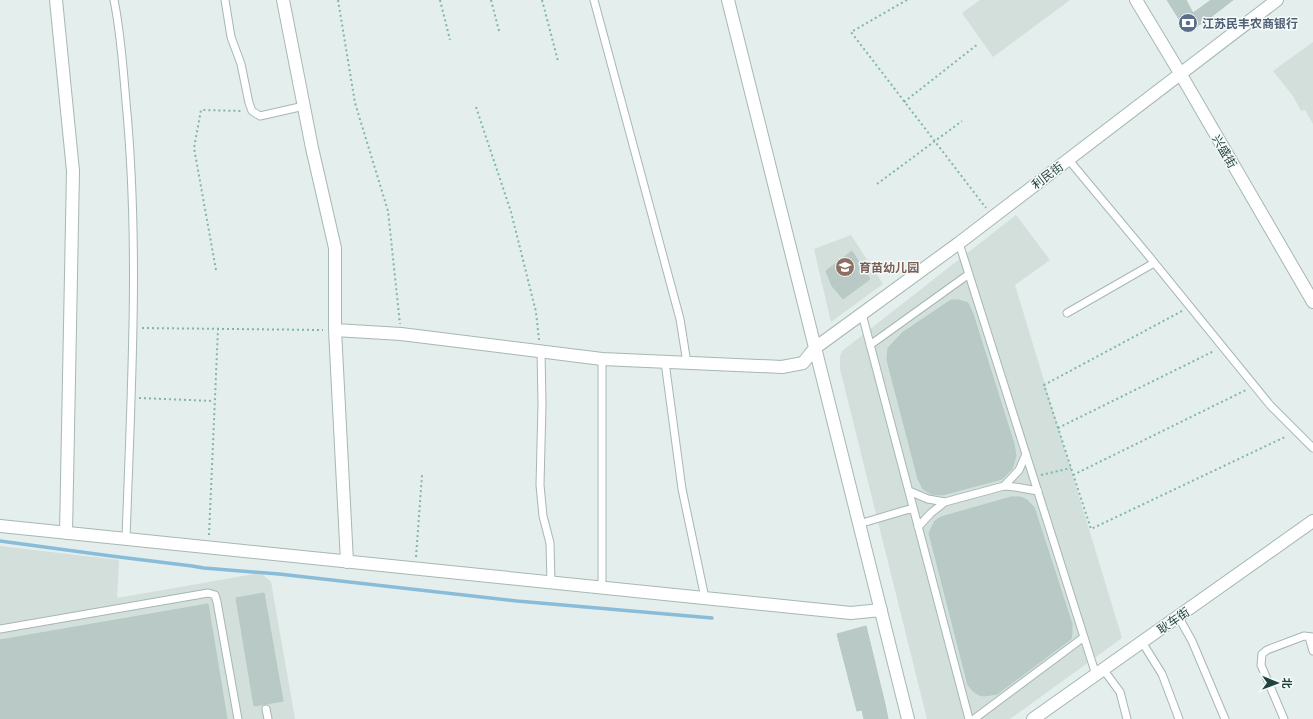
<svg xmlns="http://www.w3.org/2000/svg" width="1313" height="719" viewBox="0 0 1313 719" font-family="Commissioner,'Noto Sans SC',sans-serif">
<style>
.built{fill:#d2dfdb}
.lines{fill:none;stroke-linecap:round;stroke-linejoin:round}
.stream{stroke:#88bcd8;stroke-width:3.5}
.building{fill:#b9cac6;stroke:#b5c9c5}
.service-casing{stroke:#a6b7b5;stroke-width:9}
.minor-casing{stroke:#a6b7b5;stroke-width:14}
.path{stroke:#81b5af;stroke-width:2;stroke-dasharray:2 3;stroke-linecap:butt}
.service{stroke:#fff;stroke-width:7}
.minor{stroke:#fff;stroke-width:12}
.labels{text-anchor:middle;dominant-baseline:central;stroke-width:3;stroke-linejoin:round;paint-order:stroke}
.service-label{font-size:12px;font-weight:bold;fill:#4e5e75;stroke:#f5faf9;text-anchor:start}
.street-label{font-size:12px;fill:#21423f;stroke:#f5faf9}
.education-label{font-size:12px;font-weight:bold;fill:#785e54;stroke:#f5faf9;text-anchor:start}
</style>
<rect width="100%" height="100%" fill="#e4eeec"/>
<!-- built -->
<path class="built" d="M980 0H1070L993 57 962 13Z
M1313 42V124L1305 110 1301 111 1293 96 1273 71Z
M1016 215 1050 260 1015 285 1122 638 1010 719H927L840 369V356L842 351Z
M851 235 883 284 831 322 814 249Z
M0 546 119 560 117 598 261 573 271 582 295 719H0Z"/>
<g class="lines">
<!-- stream -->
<path class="stream" d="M0 541 111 556 192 566 204 568 279 574 517 601 712 618"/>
</g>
<!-- building -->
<path class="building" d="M1167 0H1186L1193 13 1211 0H1233L1207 20 1187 32Z
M852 251 870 279 843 299 832 286 826 271Z
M951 300H959L968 303 973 314 1014 444 1016 456 1012 469 1002 479 942 495 931 494 923 489 918 479 887 360 888 348 902 333Z
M1011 497H1020L1027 500 1034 507 1072 624V632L1071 639 997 694 984 696 979 695 973 691 968 685 929 533 935 521 941 517Z
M264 593 283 701 254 706 236 598Z
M208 604 227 719H0V640Z
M866 626 885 704 888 719H864L862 710 857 711 837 634Z"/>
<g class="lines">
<!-- service casing -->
<g class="service-casing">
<path id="service" d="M114 0C121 34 123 68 126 102 140 247 131 393 126 539
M225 0 231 37 241 64 249 103 252 111 260 116 304 106
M594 0 680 319 687 363
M1068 159 1148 255 1270 405 1313 448
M959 243 1096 675
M1067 313 1154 263
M862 314 969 719
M870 345 969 274
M541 351 542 404 540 485 543 516 550 543 551 583
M665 362 682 489 705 598
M1004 486 1019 470 1026 454
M909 491 928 499 945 502
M859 524 913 508
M918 527 931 513 945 502 1004 486 1015 487 1038 491
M602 588V359
M1178 616 1192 641 1225 719
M0 629 208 593 215 595 217 602 238 719
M1309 637 1313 651
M1142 642 1162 674 1179 719
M1103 669 1120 692 1127 719
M266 709 268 719
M974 719 1084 637
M1284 719 1261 665 1262 654 1267 650 1304 636 1313 637"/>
</g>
<!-- minor casing -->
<g class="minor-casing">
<path id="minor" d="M56 0 73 171 66 533
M283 0 312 148 335 248V330L347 562
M728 0 908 719
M1136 0 1180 73 1313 302
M335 330 401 334 602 359 782 367 803 363 815 348 959 243 1277 0
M0 526 851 613 881 610
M1033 719 1313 521"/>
</g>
<!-- path -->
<path class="path" d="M338 0 355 103 388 211 400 324
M440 0 450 40
M491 0 499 31
M542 0 558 61
M907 0 851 32 986 208
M904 102 978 44
M476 107 511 212 536 312 539 340
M877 184 962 121
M216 270 194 148 201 110 243 111
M1182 311 1044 385 1091 529 1287 436
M142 328 323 330
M139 398 214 401
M1058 428 1214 351
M1041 475 1071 468
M1073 475 1246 390
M209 535 218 329
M416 557 422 475"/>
<!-- service -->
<use href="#service" class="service"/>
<!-- minor -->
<use href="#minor" class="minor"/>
</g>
<!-- icons -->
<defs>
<g id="bank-disc" transform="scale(1)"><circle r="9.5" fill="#5c6f8a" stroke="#f5faf9"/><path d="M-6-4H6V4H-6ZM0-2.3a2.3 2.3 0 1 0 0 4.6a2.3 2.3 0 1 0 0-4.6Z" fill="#fff"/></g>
<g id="school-disc" transform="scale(1)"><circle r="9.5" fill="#8d6e63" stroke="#f5faf9"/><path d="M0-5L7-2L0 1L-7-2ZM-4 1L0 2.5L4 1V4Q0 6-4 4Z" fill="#fff"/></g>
</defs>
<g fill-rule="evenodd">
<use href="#bank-disc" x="1188" y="23"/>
<use href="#school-disc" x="845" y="267"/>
</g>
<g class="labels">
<!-- service labels -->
<g class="service-label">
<text x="1202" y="23">江苏民丰农商银行</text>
</g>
<!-- street labels -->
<g class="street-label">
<text transform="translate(1225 151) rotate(60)">兴盛街</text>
<text transform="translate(1047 175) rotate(-37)">利民街</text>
<text transform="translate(1173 620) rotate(-35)">耿车街</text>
</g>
<!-- education labels -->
<g class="education-label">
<text x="859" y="267">育苗幼儿园</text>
</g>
</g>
<!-- north arrow -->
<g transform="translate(1277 683) rotate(91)" stroke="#f5faf9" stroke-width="3" paint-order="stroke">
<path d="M0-3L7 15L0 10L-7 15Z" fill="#21423f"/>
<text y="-6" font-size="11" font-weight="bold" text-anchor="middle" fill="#21423f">北</text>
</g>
</svg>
